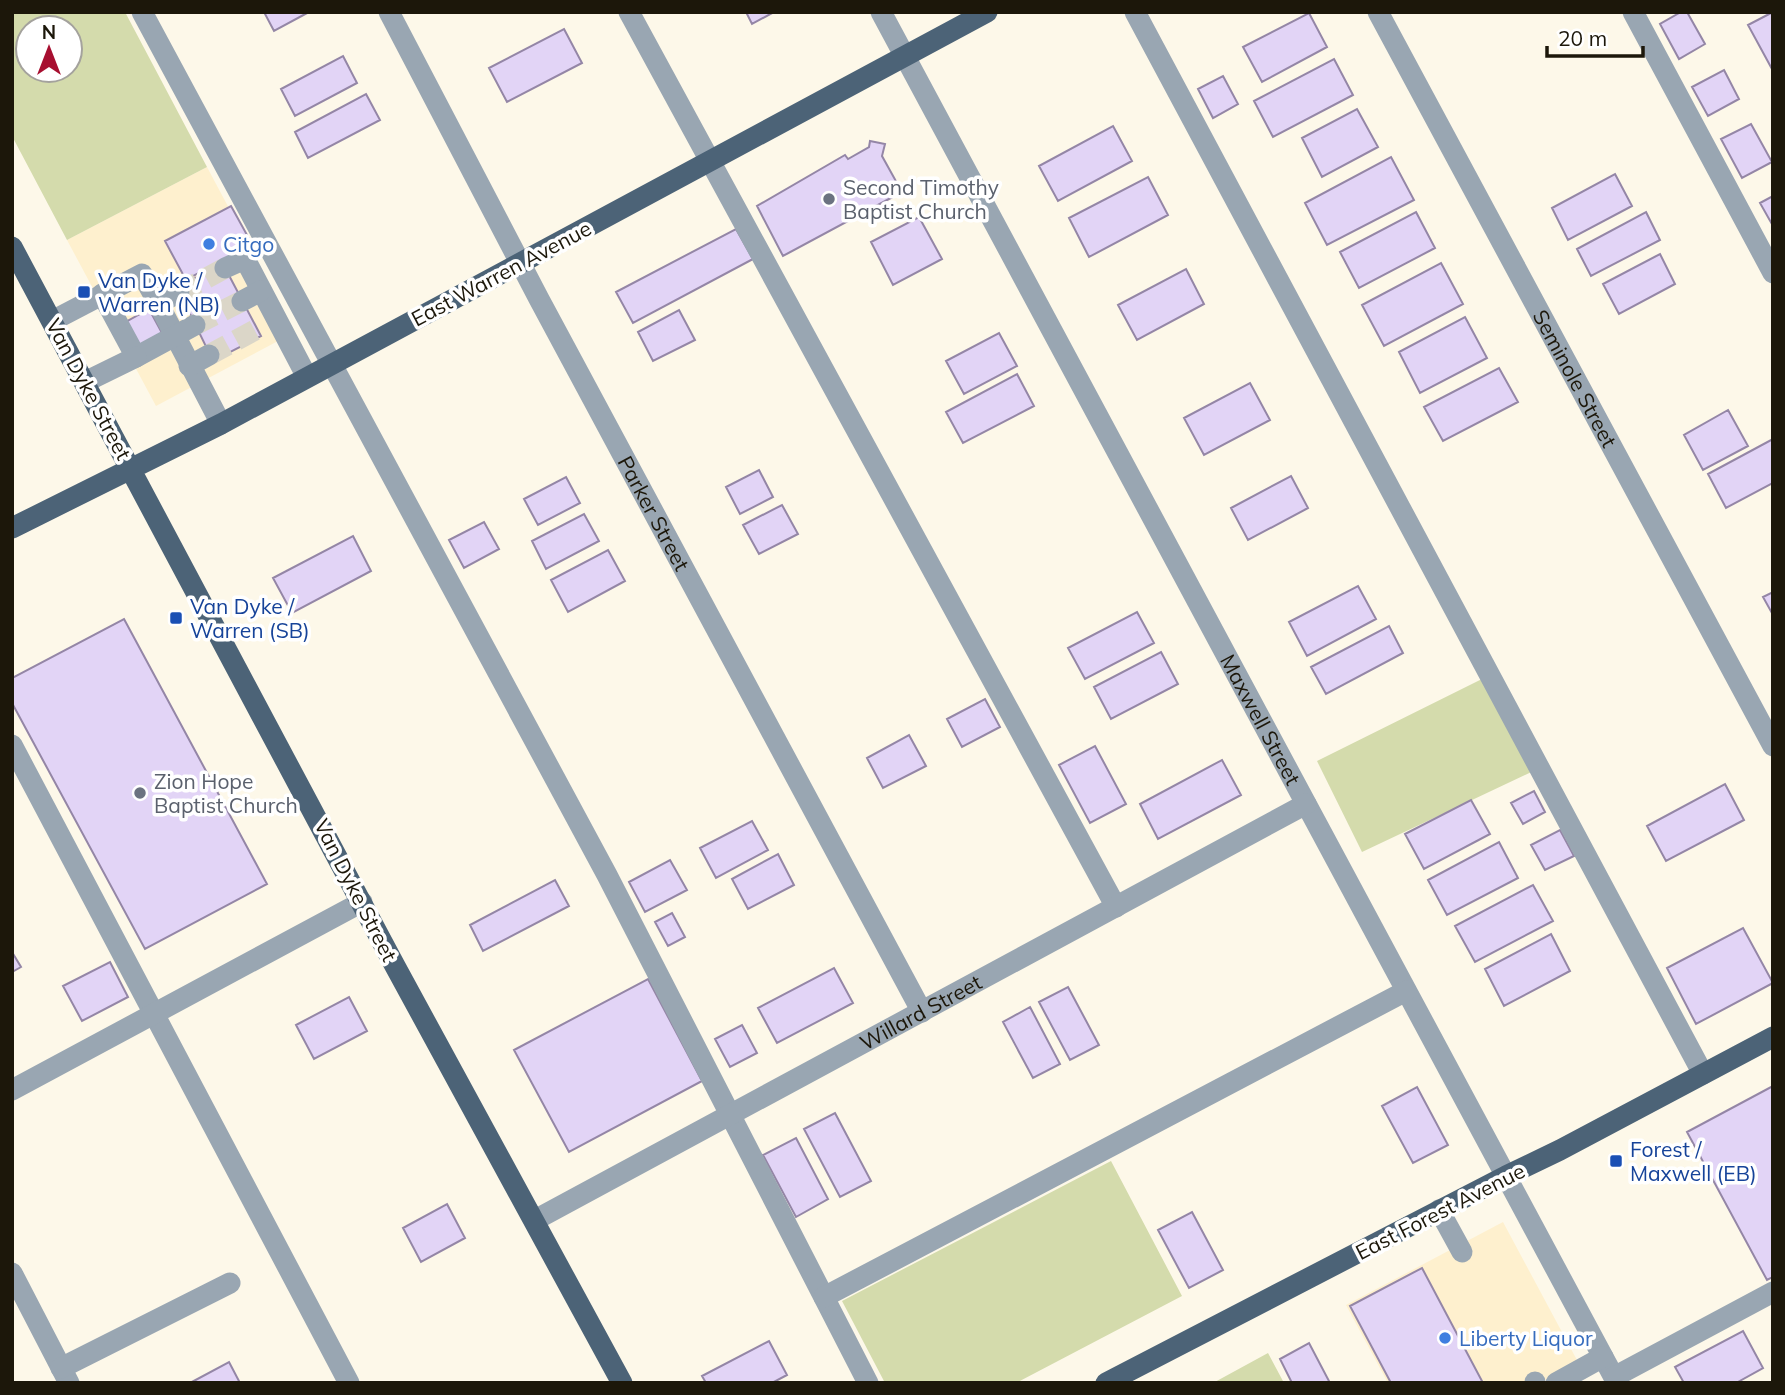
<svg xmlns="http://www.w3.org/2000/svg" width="1785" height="1395" viewBox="0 0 1785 1395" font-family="Mulish,sans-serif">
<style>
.built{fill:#fef0ce}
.green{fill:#d4dbac;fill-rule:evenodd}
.building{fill:#e2d4f6;stroke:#9486a6;stroke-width:2}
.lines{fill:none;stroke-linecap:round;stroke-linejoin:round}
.minor-tunnel{stroke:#dbd6c8;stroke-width:21;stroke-dasharray:21 10;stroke-linecap:butt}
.minor{stroke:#99a6b2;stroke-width:21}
.major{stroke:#4c6377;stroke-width:21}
.worship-dot{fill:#6b7280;stroke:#fff;stroke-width:2.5}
.shop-dot{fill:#3f7fe0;stroke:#fff;stroke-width:2.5}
.transit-dot{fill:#1a4fb4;stroke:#fff;stroke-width:2.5}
.labels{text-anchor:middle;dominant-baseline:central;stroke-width:7;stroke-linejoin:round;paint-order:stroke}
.worship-label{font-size:21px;fill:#5b616d;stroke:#fff;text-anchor:start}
.shop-label{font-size:21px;fill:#366cbe;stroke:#fff;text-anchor:start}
.street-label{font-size:21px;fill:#1c170a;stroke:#fff}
.transit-label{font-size:21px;fill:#164399;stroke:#fff;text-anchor:start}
</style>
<rect width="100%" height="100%" fill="#fdf8e9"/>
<!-- built -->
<path class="built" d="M207 167 295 332 156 406 67 240Z
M1503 1222 1578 1362 1539 1383H1388L1346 1305Z"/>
<!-- green -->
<path class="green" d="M12 12H125L207 167 67 240 12 136ZM28 28H70V70H28Z
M1490 675 1540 768 1362 852 1317 761Z
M1111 1161 1182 1296 1016 1383H885L842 1301Z
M1268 1353 1284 1383H1213Z"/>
<!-- building -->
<path class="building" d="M264 12H309L274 31Z
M746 12H774L752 24Z
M1681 12H1687L1705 44 1679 59 1660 24Z
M1773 12V68L1772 69 1748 25Z
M1309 13 1327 47 1262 82 1243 47Z
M564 29 582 63 507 102 489 68Z
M343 56 357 83 295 116 281 89Z
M1334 59 1353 95 1273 137 1254 101Z
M1724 70 1739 99 1708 116 1692 87Z
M1223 76 1238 104 1213 118 1198 89Z
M366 94 380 120 308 158 295 132Z
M1357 109 1378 147 1322 177 1302 138Z
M1751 124 1772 162 1742 178 1721 139Z
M1113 126 1132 161 1058 201 1039 166Z
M870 141 885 144 882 156 902 192 783 256 757 206 845 155 848 159 869 147Z
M1391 157 1414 200 1327 245 1305 203Z
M1615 174 1632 206 1568 240 1552 208Z
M1148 177 1168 215 1089 257 1069 218Z
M1773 196V226L1760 203Z
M231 206 252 244 186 280 165 241Z
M1416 212 1435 248 1359 288 1340 252Z
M1646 212 1660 240 1591 276 1577 249Z
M919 217 942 259 893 285 871 242Z
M736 229 753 259 633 323 616 292Z
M1660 254 1675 284 1619 314 1603 284Z
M1441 263 1463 304 1384 346 1362 305Z
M223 264 261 336 213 361 177 287Z
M1186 269 1204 304 1137 340 1118 305Z
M149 309 162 333 137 347 124 323Z
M679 310 695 340 653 361 638 332Z
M1465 317 1487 358 1420 393 1399 352Z
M999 333 1017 366 964 394 946 361Z
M1499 368 1518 402 1443 441 1424 407Z
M1017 374 1034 406 963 443 946 412Z
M1250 383 1270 420 1204 455 1184 418Z
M1728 410 1748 446 1703 470 1684 435Z
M1773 439V483L1726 508 1708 474Z
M759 470 773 497 740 514 726 487Z
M1291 476 1308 508 1248 540 1231 508Z
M566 477 580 503 538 525 524 499Z
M782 505 798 534 759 554 743 525Z
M584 514 599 541 546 569 532 541Z
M484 522 499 549 464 568 449 540Z
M353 536 371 571 292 613 273 578Z
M608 550 625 581 568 612 551 580Z
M1358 586 1376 619 1307 656 1289 622Z
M1773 592V615L1763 597Z
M1137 612 1154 643 1085 679 1068 648Z
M124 619 267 884 145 949 12 703V678Z
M1389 626 1403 653 1326 694 1311 667Z
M1161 652 1178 684 1111 719 1094 687Z
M985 699 1000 727 962 747 947 719Z
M909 735 926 766 883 788 867 758Z
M1095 746 1126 804 1090 823 1059 765Z
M1222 760 1241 795 1158 839 1140 804Z
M1725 784 1744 820 1666 861 1647 826Z
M1534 791 1545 812 1523 824 1511 803Z
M1471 800 1490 834 1424 869 1405 834Z
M752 821 768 850 716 878 700 848Z
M1560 830 1574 856 1545 870 1531 845Z
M1499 842 1518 878 1447 915 1428 880Z
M778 854 794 885 748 909 732 879Z
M670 860 687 890 645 912 629 882Z
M555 880 569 906 483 951 470 925Z
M1533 885 1553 921 1475 962 1455 926Z
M672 913 685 937 668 946 655 922Z
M1743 928 1773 983 1696 1024 1667 968Z
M1551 934 1570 971 1504 1006 1485 969Z
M12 952 21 967 12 972Z
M110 962 128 997 82 1021 63 986Z
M834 968 853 1003 777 1043 758 1008Z
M648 979 702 1081 569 1152 514 1050Z
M1068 987 1099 1045 1070 1060 1039 1002Z
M349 997 367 1031 314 1059 296 1025Z
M1030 1007 1060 1064 1033 1078 1003 1022Z
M742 1025 757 1053 730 1067 715 1039Z
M1773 1086V1277L1767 1280 1687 1132Z
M1417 1087 1448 1145 1413 1163 1382 1106Z
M835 1113 871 1181 840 1197 804 1129Z
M796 1138 828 1199 796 1217 763 1155Z
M447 1204 465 1238 421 1262 403 1228Z
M1192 1212 1223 1270 1189 1288 1158 1230Z
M1422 1268 1483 1383H1391L1350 1306Z
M1743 1331 1763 1368 1736 1383H1684L1675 1367Z
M769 1341 787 1375 772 1383H706L702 1376Z
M1309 1343 1330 1383H1292L1280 1359Z
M229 1362 240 1383H190Z"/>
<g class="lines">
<!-- minor-tunnel -->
<path class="minor-tunnel" d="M179 293 225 268
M195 325 242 301
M209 355 257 329"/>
<!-- minor -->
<g class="minor">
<path d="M142 12 607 875 868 1383"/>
<path id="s1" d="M389 12 539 299 922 1012"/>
<path d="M629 12 1116 907"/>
<path id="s2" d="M881 12 1617 1383"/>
<path d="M1135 12 1703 1074"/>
<path id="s3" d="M1378 12 1773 746"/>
<path d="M1633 12 1773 273"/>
<path d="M225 268 245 259 307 377"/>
<path d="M179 293 158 303 221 424"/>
<path d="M102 294 136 357 195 325"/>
<path d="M242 301 261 291"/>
<path d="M52 321 142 274 158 303"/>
<path d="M189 366 209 355"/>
<path d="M85 382 136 357"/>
<path d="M12 745 349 1383"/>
<path d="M12 1090 362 902"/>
<path d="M1439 1210 1462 1252"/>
<path id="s4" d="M535 1220 1306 804"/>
<path d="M12 1273 69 1383"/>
<path d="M824 1297 1406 991"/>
<path d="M61 1368 230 1283"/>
<path d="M1614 1377 1773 1292"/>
<path d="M1535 1382V1383"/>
<path d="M1556 1383 1603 1357"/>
</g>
<!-- major -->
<path class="major" d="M12 247 395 966 622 1383
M12 528 221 424 987 12
M1106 1383 1506 1176 1560 1150 1773 1037"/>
</g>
<!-- markers -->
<g class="worship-dot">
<circle cx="829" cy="199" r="7"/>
<circle cx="140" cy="793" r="7"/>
</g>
<g class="shop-dot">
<circle cx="209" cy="244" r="7"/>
<circle cx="1445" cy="1338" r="7"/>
</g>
<g class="transit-dot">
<rect x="77" y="285" width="14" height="14" rx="3.5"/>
<rect x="169" y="611" width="14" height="14" rx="3.5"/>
<rect x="1609" y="1154" width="14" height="14" rx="3.5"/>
</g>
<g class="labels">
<!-- worship labels -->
<g class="worship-label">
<text x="843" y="187">Second Timothy<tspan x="843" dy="24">Baptist Church</tspan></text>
<text x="154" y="781">Zion Hope<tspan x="154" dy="24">Baptist Church</tspan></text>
</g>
<!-- shop labels -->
<g class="shop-label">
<text x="223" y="244">Citgo</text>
<text x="1459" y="1338">Liberty Liquor</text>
</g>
<!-- street labels -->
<g class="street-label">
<text transform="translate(501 273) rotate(-28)">East Warren Avenue</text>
<text stroke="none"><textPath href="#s3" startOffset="416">Seminole Street</textPath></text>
<text transform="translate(89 389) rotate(62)">Van Dyke Street</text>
<text stroke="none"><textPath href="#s1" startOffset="567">Parker Street</textPath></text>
<text stroke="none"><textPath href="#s2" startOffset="803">Maxwell Street</textPath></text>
<text transform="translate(356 890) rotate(63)">Van Dyke Street</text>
<text stroke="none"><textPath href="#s4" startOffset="438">Willard Street</textPath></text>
<text transform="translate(1440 1211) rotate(-27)">East Forest Avenue</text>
</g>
<!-- transit labels -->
<g class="transit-label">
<text x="98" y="280">Van Dyke /<tspan x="98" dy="24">Warren (NB)</tspan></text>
<text x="190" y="606">Van Dyke /<tspan x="190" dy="24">Warren (SB)</tspan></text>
<text x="1630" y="1149">Forest /<tspan x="1630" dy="24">Maxwell (EB)</tspan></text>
</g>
</g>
<!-- border -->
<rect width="1785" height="1395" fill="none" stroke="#1c170a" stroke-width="28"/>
<!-- north arrow -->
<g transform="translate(49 49)"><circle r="33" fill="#ffffff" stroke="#a4a29d" stroke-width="2"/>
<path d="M0-5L12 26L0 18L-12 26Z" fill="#a70f30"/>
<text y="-10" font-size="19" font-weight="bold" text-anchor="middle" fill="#1c170a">N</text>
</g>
<!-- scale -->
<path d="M1547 46v10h96v-10" fill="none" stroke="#1c170a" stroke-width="3.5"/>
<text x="1558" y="46" font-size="21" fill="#1c170a" stroke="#ffffff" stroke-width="5" paint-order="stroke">20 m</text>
</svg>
